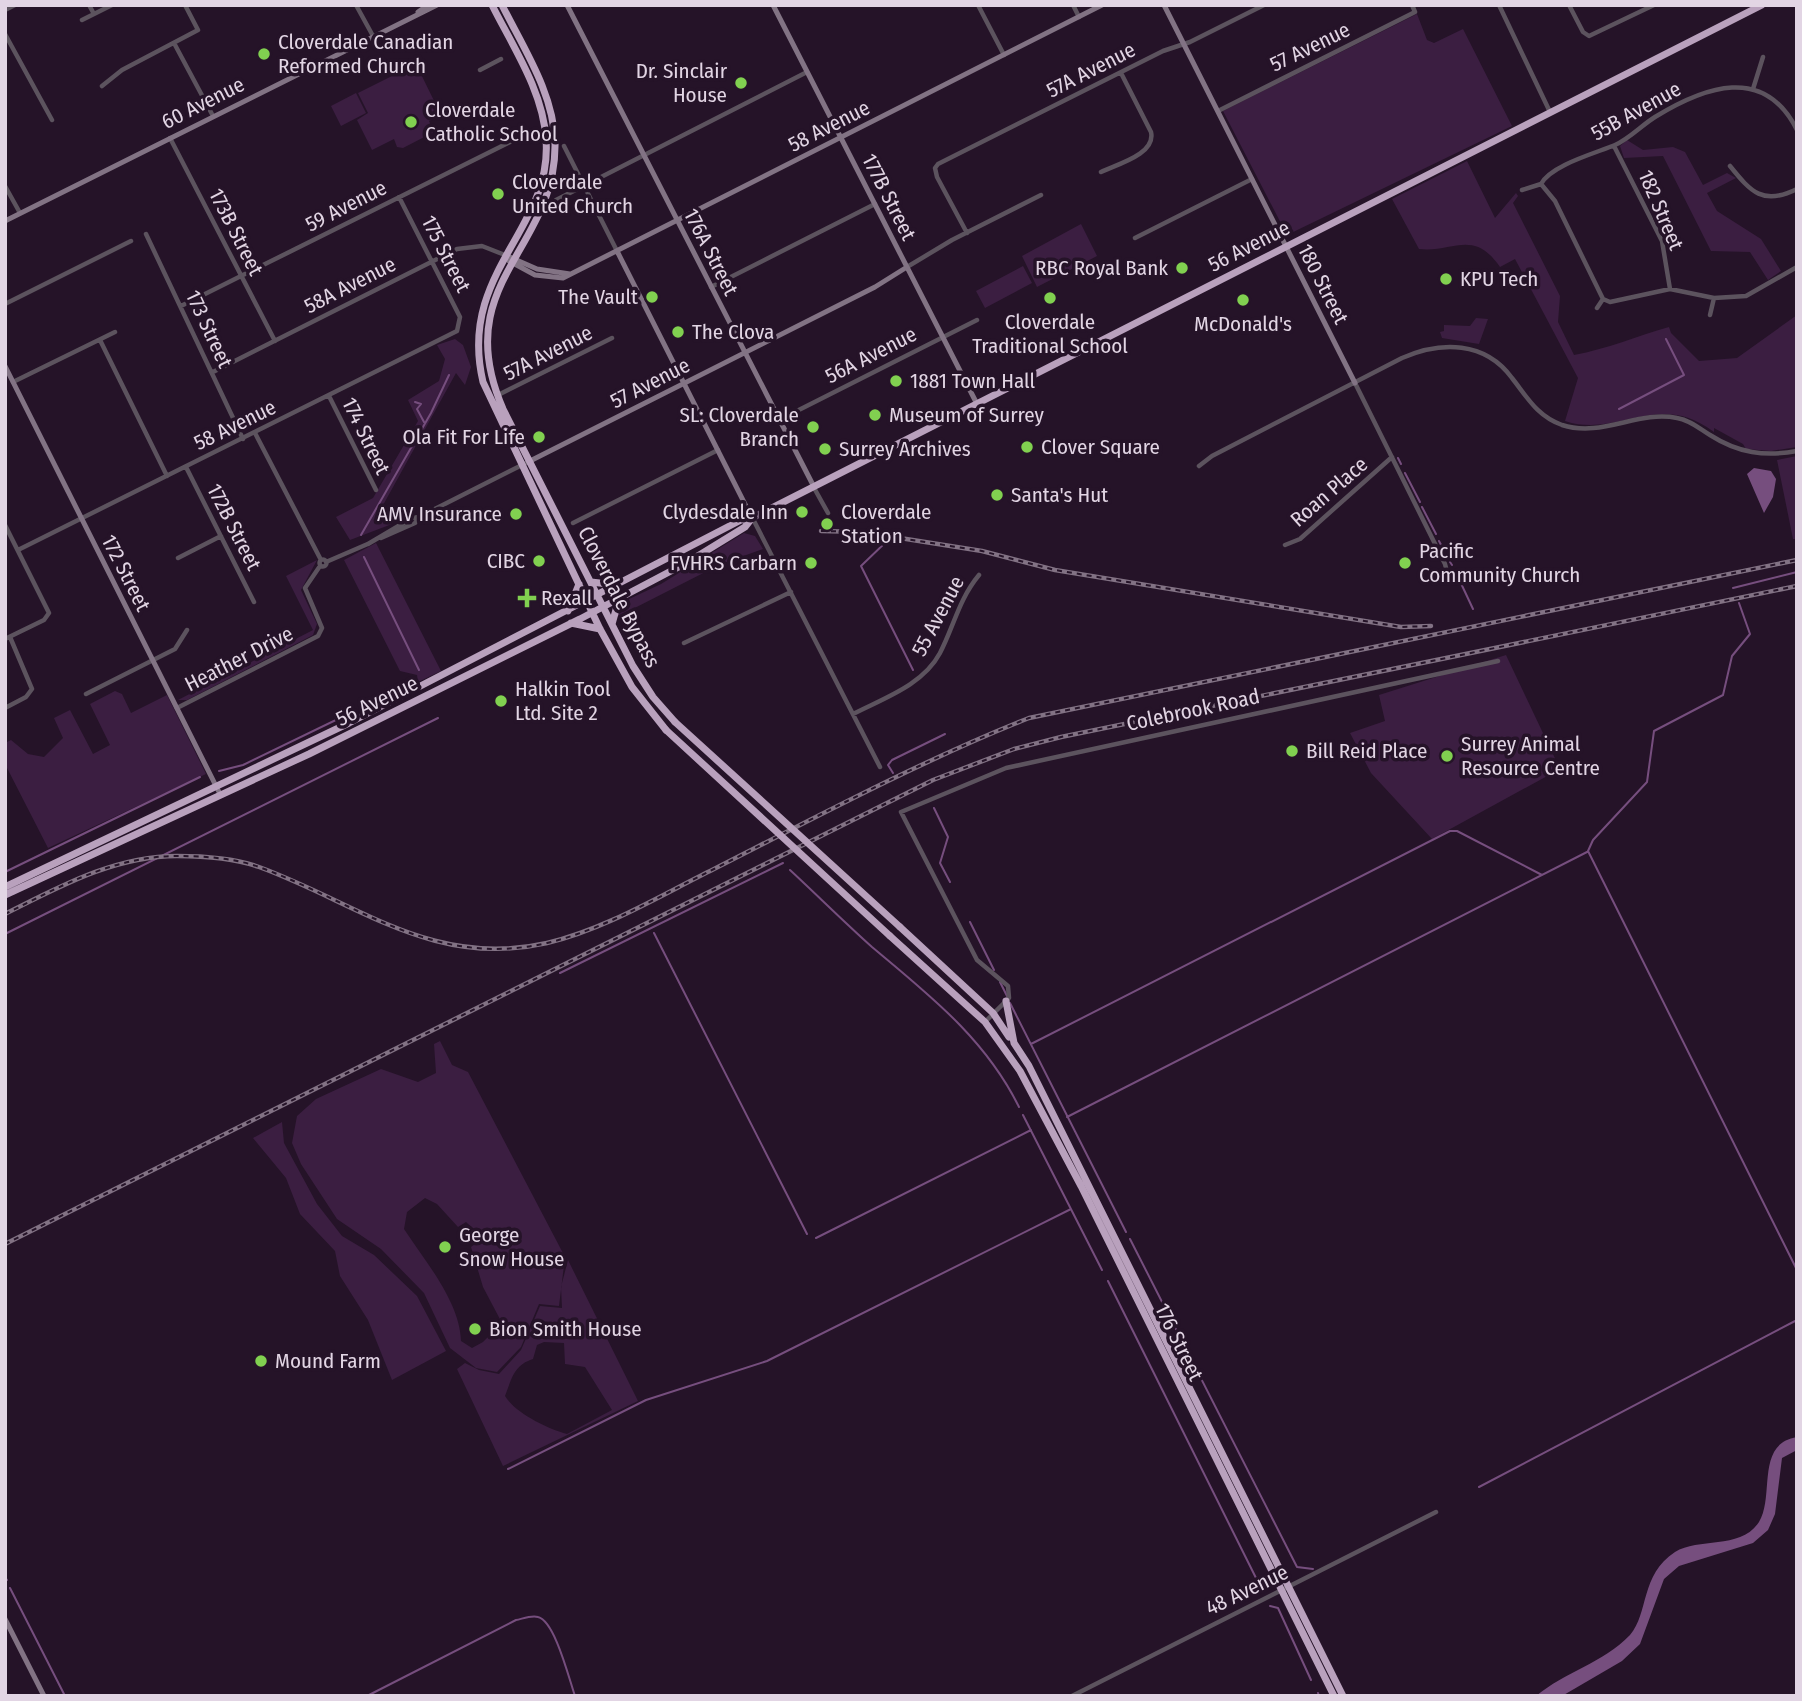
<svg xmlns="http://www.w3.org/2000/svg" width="1802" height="1701" viewBox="0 0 1802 1701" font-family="'Fira Sans Condensed',sans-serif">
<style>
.green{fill:#3b1e41;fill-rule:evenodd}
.water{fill:#764e7e}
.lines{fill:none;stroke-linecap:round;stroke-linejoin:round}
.stream{stroke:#764e7e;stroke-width:2}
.street{stroke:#5c535e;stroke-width:4.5}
.secondary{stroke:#827384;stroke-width:5}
.highway{stroke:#b9a1bd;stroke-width:7}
.rail-casing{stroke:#827284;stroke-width:4.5}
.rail{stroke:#251328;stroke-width:2;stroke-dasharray:5;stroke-linecap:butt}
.highway-bridge{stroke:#b9a1bd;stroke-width:7}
.poi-dot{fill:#81d050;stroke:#251328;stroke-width:2.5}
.labels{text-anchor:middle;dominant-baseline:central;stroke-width:7;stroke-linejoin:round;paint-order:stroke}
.poi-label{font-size:21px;fill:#e2d5e4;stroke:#251328;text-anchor:start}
.street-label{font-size:21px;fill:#e2d5e4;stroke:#251328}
</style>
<rect width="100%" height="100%" fill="#251328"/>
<!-- green -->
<path class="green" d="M1417 14 1427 40 1434 43 1463 29 1512 126 1287 235 1223 111Z
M416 64 441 115 429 121 434 132 403 148 397 147 394 139 372 150 357 120 368 113 358 93Z
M356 93 366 113 341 126 331 106Z
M1627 140 1643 150 1673 147 1685 152 1703 185 1727 173 1736 178 1707 193 1717 211 1761 239 1781 271 1768 280 1750 252 1711 251 1663 156 1624 158 1620 146Z
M1467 161 1495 218 1516 193 1518 196 1513 203 1560 296 1558 322 1574 355C1607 349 1637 336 1669 327L1671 333 1699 361 1737 358 1797 315V447L1771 451 1746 449 1743 444 1714 428V432C1657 389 1619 439 1565 421L1578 378 1515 259 1500 267C1473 228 1453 253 1419 249L1392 199Z
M1081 224 1097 256 1037 287 1022 256Z
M1023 266 1032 283 985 308 976 291Z
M1476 318 1488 319 1479 344 1442 338 1440 332 1444 331V325L1470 326Z
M455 339 463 345 471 367 465 385 456 373 382 507 385 523 392 524 350 540 336 517 373 498 418 421 408 400 439 381 445 359 437 345Z
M1797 456V539H1793L1777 460Z
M744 533 755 536 763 549 721 564 617 617 620 607 627 600 661 584Z
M376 543 441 671 418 682 417 675 400 671 344 560Z
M317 560 301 590 317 624 313 635 187 700H178L313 630 286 576Z
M1506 655 1560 769 1432 839 1371 773 1350 733 1385 721 1379 695Z
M115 691 122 694 131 713 167 695 206 774 48 848 5 764V743L11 740 28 754 44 757 63 738 54 718 70 710 93 754 110 745 90 704Z
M440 1041 452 1065 468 1072 565 1257 559 1306 539 1304 521 1347 497 1372 476 1368 450 1348 424 1293 381 1249 337 1219 301 1164 292 1143 297 1116 316 1099 381 1069 418 1082 436 1073 434 1044ZM425 1198 437 1204 458 1227 466 1222 483 1238 471 1247 483 1287 502 1323 483 1342 472 1348 461 1341C460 1302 425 1261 404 1229L407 1212Z
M282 1122 284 1143 317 1204 342 1236 374 1255 417 1296 446 1351 392 1380 368 1320 340 1276 335 1251 300 1214 286 1178 253 1138Z
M568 1260 638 1401 503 1466 457 1369 465 1363 479 1370 499 1374 521 1350 540 1306 562 1308 561 1287ZM544 1342 564 1343 565 1364 585 1367 612 1410 567 1434C548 1429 515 1413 505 1396 512 1378 514 1365 533 1359L537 1345Z"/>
<!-- water -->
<path class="water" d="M1754 468 1771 471 1776 479 1773 497 1764 513 1747 474Z
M1797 1437V1450L1782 1458 1775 1514 1768 1530 1753 1543 1679 1566 1664 1579 1640 1644 1622 1661 1562 1696H1536C1565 1672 1603 1663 1630 1635 1649 1613 1640 1575 1675 1552 1699 1537 1741 1550 1759 1522 1775 1496 1755 1444 1797 1437Z"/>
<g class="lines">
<!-- stream -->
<path class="stream" d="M415 402 421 404 417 409 424 422
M1619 409 1684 375 1666 339
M1398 458 1401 464
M1405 473 1420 502
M1422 507 1436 534
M361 535 431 413 449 375
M888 540 861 566 913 670
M1439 541 1448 558
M364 557 419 670
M1450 562 1452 565
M1458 577 1473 609
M1733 588 1797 572
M1739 603 1750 634 1732 656 1723 695 1654 731 1647 782 1593 840 1588 851 1797 1270
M219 771 243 765 340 718
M893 773 888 765 892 760 945 734
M934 808 948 837 940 863 950 882
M790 870C817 895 844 922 872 947 929 995 985 1038 1019 1107
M5 872 200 777
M970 922 994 970
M654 933 807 1234
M5 934 438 718
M560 973 783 863
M1000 982 1007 996
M1010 1003 1126 1232
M1031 1044 1450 831H1457L1542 875
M1023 1115 1102 1270
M1067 1117 1587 852
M816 1238 1031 1130
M1130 1239 1297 1567 1313 1569
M1108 1281 1259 1584
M508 1469 646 1400 767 1361 1071 1209
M1479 1487 1797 1320
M5 1577 7 1580
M10 1588 65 1696
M1270 1606 1278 1608 1311 1680
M1318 1693 1319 1696
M367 1696 516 1620C522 1619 531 1615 538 1617 555 1621 569 1679 575 1696"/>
<!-- street -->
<path class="street" d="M89 5 94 14
M356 5 373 36
M978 5 1004 55
M1073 5 1079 17
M1499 5 1550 112
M1569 5 1583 32 1589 36 1654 5
M5 10 15 5
M82 20 112 5
M5 34 52 120
M174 43 213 116
M480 70 501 59
M102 86 122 70 198 30 185 5
M1753 89 1763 57
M1218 111 1415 12 1412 5
M170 138 275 341
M564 146 617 251
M1614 146 1662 241 1670 289
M1730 166C1751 192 1763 206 1797 189
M1101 172C1118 164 1156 154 1151 132L1121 73
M1541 184C1551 165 1596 153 1615 145 1629 139 1642 125 1655 117 1704 87 1764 64 1797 130
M1541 184 1555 201 1603 299
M5 186 20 213
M1522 190 1541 184
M556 200 807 72
M967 233 937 177 935 168 938 164 1163 51 1190 42 1264 5
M146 234 243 439
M1135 238 1252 179
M907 267 952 240 1041 195
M711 287 875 204
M1603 299 1610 302 1670 289 1714 298 1746 296 1797 267
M5 304 131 241
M181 306 526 134
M1597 308 1603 299
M1710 315 1714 298
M100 340 167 476
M213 372 457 249 482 246 505 255
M13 382 115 332
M1355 383 1445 564 1449 580
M498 395 612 338
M329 396 376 490
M779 420 977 320
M255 433 321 560
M1199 466 1212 456 1402 358C1441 341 1485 341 1512 378 1527 397 1537 416 1562 425 1602 438 1638 410 1677 418 1690 420 1700 429 1710 435 1738 453 1765 457 1797 451
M186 467 254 602
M813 486 828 513
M753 519 880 767
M573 523 718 450
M5 525 49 613 44 620 5 639
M381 538 415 523 419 517
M368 544 412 518 419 517 530 461
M1285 545 1300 539 1392 457
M20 549 457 331 460 317 399 197
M178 558 221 536
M319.5 563a3.5 3.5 0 1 1 7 0a3.5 3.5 0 1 1-7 0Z
M326 562 370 543
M684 643 791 592
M86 694 175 649 187 630
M5 708 26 697 32 689 10 637
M177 708 318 636 322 628 305 588 320 566
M853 714C884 698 923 685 940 653 954 626 959 599 979 575
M985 1022 1009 998 1008 986 977 960 901 812 1006 768 1498 661
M1072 1696 1436 1512"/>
<!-- secondary -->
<path class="secondary" d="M567 5 813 485
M773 5 977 404
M1164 5 1355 383
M418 12 428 5
M5 221 437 5
M617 251 752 518
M505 255 537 269 570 274
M509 261 535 275 563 278 1102 5
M5 366 220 794
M530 461 875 287 907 267
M5 1619 44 1696"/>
<!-- highway -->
<path class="highway" d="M492 5C513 47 543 91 546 139 553 230 457 272 483 382L600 629 632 687 666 730
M502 5C524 49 554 94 555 143 557 250 448 282 503 409L633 666 653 697 675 722
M591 582 617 585
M568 611 579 584
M571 623 600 629
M612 624 619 599
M5 887 349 723 741 520 752 518 1762 5
M5 895 309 754 580 619 688 562 745 527 752 518
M900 927 993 1013 1009 1037
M890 936 985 1022 1020 1071 1081 1186 1334 1696
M1006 1001 1014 1043 1029 1066 1343 1696"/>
<!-- rail casing -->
<g class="rail-casing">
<path id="rail" d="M821 531 862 532 982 551 1055 570 1401 627 1431 626
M5 914C59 887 114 856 177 856 203 856 234 858 259 867 358 903 433 969 547 943 606 929 661 895 714 869 818 816 921 761 1029 718L1797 560
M5 1244 933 780 1014 749 1061 737 1797 586"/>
</g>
<!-- rail -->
<use href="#rail" class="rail"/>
<!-- highway-bridge -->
<path class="highway-bridge" d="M675 722 900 927
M666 730 890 936"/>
</g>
<!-- markers -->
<g class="poi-dot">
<circle cx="264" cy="54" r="7"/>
<circle cx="741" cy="83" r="7"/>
<circle cx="411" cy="122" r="7"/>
<circle cx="498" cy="194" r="7"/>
<circle cx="1182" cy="268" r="7"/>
<circle cx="1446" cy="279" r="7"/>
<circle cx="652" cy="297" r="7"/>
<circle cx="1050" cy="298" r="7"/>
<circle cx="1243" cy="300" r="7"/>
<circle cx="678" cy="332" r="7"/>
<circle cx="896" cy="381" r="7"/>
<circle cx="875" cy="415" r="7"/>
<circle cx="813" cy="427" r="7"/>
<circle cx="539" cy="437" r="7"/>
<circle cx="1027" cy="447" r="7"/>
<circle cx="825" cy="449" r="7"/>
<circle cx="997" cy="495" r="7"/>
<circle cx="802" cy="512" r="7"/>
<circle cx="516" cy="514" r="7"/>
<circle cx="827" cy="524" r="7"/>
<circle cx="539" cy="561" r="7"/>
<circle cx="811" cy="563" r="7"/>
<circle cx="1405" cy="563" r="7"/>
<path d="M523.5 587.5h7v7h7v7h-7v7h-7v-7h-7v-7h7z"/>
<circle cx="501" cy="701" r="7"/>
<circle cx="1292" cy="751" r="7"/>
<circle cx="1447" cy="756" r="7"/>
<circle cx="445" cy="1247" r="7"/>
<circle cx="475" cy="1329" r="7"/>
<circle cx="261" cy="1361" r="7"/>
</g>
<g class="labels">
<!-- poi labels -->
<g class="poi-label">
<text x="278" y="42">Cloverdale Canadian<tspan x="278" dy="24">Reformed Church</tspan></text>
<text x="727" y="71" text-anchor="end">Dr. Sinclair<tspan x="727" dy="24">House</tspan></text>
<text x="425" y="110">Cloverdale<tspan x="425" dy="24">Catholic School</tspan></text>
<text x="512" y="182">Cloverdale<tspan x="512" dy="24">United Church</tspan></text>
<text x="1168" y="268" text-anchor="end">RBC Royal Bank</text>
<text x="1460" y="279">KPU Tech</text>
<text x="638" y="297" text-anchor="end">The Vault</text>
<text x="1050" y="322" text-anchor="middle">Cloverdale<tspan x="1050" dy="24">Traditional School</tspan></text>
<text x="1243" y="324" text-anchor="middle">McDonald's</text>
<text x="692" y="332">The Clova</text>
<text x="910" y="381">1881 Town Hall</text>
<text x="799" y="415" text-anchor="end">SL: Cloverdale<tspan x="799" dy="24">Branch</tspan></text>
<text x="889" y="415">Museum of Surrey</text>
<text x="525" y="437" text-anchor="end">Ola Fit For Life</text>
<text x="1041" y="447">Clover Square</text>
<text x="839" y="449">Surrey Archives</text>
<text x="1011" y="495">Santa's Hut</text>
<text x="788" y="512" text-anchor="end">Clydesdale Inn</text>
<text x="841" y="512">Cloverdale<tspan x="841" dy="24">Station</tspan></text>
<text x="502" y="514" text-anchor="end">AMV Insurance</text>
<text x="1419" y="551">Pacific<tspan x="1419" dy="24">Community Church</tspan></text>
<text x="525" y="561" text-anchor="end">CIBC</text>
<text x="797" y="563" text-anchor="end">FVHRS Carbarn</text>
<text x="541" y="598">Rexall</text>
<text x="515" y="689">Halkin Tool<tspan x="515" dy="24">Ltd. Site 2</tspan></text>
<text x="1461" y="744">Surrey Animal<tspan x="1461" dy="24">Resource Centre</tspan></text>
<text x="1306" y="751">Bill Reid Place</text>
<text x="459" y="1235">George<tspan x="459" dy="24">Snow House</tspan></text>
<text x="489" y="1329">Bion Smith House</text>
<text x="275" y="1361">Mound Farm</text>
</g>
<!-- street labels -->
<g class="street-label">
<text transform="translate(1310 47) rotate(-26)">57 Avenue</text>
<text transform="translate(1091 70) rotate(-27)">57A Avenue</text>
<text transform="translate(203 103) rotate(-27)">60 Avenue</text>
<text transform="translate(1636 111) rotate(-29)">55B Avenue</text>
<text transform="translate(829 126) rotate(-27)">58 Avenue</text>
<text transform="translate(889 197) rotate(63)">177B Street</text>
<text transform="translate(346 206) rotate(-27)">59 Avenue</text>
<text transform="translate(1661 210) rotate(67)">182 Street</text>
<text transform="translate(236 232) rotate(63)">173B Street</text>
<text transform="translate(1249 246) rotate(-27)">56 Avenue</text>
<text transform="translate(711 252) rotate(63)">176A Street</text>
<text transform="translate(446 254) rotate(63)">175 Street</text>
<text transform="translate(1323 284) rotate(63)">180 Street</text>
<text transform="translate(350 285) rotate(-27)">58A Avenue</text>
<text transform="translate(209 329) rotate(65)">173 Street</text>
<text transform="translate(548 353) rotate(-27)">57A Avenue</text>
<text transform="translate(871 355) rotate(-27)">56A Avenue</text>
<text transform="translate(650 383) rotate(-27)">57 Avenue</text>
<text transform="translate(235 425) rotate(-26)">58 Avenue</text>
<text transform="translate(366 436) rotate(64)">174 Street</text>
<text transform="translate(1329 492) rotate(-41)">Roan Place</text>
<text transform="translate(234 527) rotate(63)">172B Street</text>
<text transform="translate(126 573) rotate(63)">172 Street</text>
<text transform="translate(619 597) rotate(63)">Cloverdale Bypass</text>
<text transform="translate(938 616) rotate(-62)">55 Avenue</text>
<text transform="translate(239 659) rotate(-27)">Heather Drive</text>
<text transform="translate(377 701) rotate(-26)">56 Avenue</text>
<text transform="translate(1193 710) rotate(-12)">Colebrook Road</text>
<text transform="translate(1179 1342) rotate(64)">176 Street</text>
<text transform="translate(1247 1590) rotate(-26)">48 Avenue</text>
</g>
</g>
<!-- border -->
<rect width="1802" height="1701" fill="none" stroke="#e2d5e4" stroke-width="14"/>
</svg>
